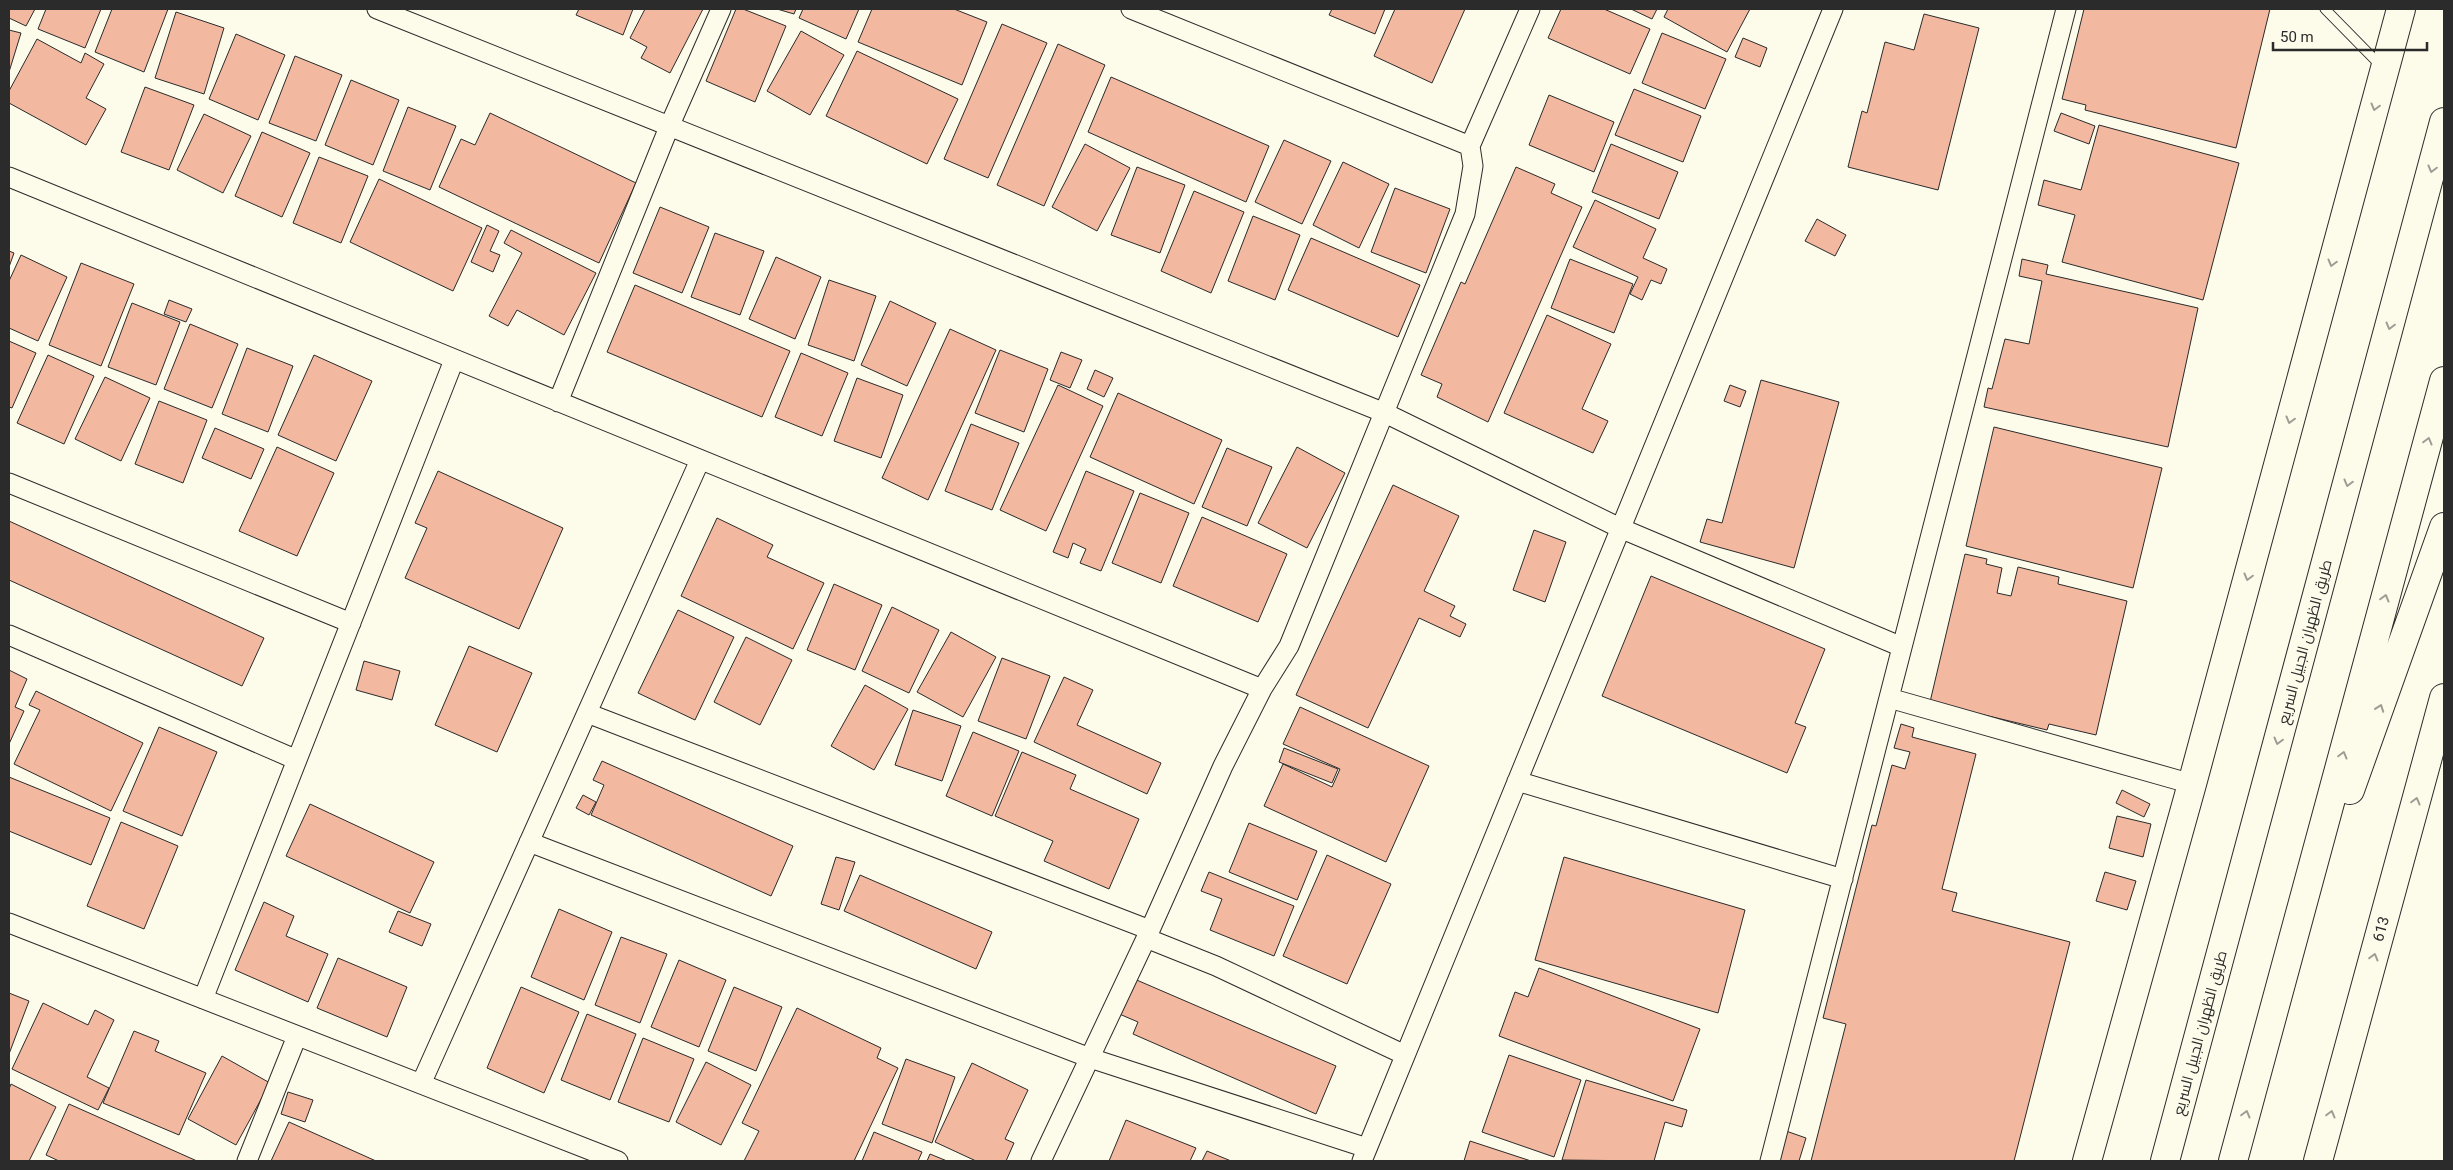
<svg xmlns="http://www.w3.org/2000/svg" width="2453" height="1170" viewBox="0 0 2453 1170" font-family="Roboto,Cairo,sans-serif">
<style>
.building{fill:#f2b8a0;stroke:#2b2b2b}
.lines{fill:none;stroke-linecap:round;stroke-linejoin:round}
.lane-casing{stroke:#2b2b2b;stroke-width:11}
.street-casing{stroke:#2b2b2b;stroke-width:21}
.primary-casing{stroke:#2b2b2b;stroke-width:30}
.highway-casing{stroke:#2b2b2b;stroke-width:30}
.lane{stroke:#fdfbea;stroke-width:9}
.street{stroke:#fdfbea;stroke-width:19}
.primary{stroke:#fdfbea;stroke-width:28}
.highway{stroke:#fdfbea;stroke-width:28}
.oneway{stroke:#9e9d94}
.labels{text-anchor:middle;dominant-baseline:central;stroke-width:4;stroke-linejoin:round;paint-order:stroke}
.street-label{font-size:15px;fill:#2b2b2b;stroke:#fdfbea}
</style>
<rect width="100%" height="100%" fill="#fdfbea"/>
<!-- building -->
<path class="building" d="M9 9H35L26 26 9 18Z
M46 9H101L85 48 38 29Z
M112 9H168L144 72 95 52Z
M579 9H633L623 35 576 15Z
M645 9H703L670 73 641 58 647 47 630 38Z
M736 9H743L786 26 755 102 706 81Z
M777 9H796L794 14Z
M803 9H859L846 39 799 18Z
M872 9H954L987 22 962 85 858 42Z
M1332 9H1385L1375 34 1329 15Z
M1395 9H1465L1432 83 1374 56Z
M1561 9H1604L1650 29 1630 74 1548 38Z
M1631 9H1657L1652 19Z
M1668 9H1750L1727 52 1664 17Z
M2084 9H2270L2236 148 2085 110 2086 105 2062 99Z
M176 12 224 28 204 94 155 78Z
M1924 14 1979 28 1938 190 1848 167 1862 111 1867 113 1885 42 1914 50Z
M1002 24 1047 43 988 178 944 159Z
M9 30 21 33 9 72Z
M801 31 844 55 810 115 767 91Z
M1662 33 1726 59 1705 109 1642 83Z
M236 34 285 55 258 120 209 99Z
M1743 38 1767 48 1760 67 1735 57Z
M37 39 81 63 85 53 104 64 86 98 106 109 86 145 9 103V91Z
M1058 44 1105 65 1044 206 997 185Z
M857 51 958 99 927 164 826 116Z
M295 56 342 75 316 141 269 123Z
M1111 77 1269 146 1246 202 1088 132Z
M351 80 399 100 373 165 325 145Z
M145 87 194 105 169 170 121 152Z
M1634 89 1701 116 1683 162 1615 135Z
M1549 95 1614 122 1594 172 1529 145Z
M408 107 456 126 430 190 383 171Z
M490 113 636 183 599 263 439 187 461 139 475 145Z
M2061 113 2095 126 2089 144 2054 131Z
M204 114 251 136 223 193 177 170Z
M2099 125 2239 163 2203 300 2062 262 2075 215 2038 205 2044 180 2081 190Z
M262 132 310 153 282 217 235 196Z
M1284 140 1331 161 1302 224 1255 202Z
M1085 144 1130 168 1097 231 1052 207Z
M1611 144 1678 172 1659 219 1592 192Z
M319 157 368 176 341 243 293 223Z
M1343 162 1389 184 1359 248 1313 225Z
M1137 167 1185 185 1160 253 1111 235Z
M1516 167 1555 184 1551 193 1582 207 1488 422 1437 397 1442 384 1421 375 1461 282 1465 284Z
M379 179 482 228 453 291 350 242Z
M1395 188 1450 209 1426 273 1371 252Z
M1194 191 1244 212 1211 293 1161 271Z
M1595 200 1656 229 1643 258 1667 269 1661 284 1651 280 1642 300 1630 294 1638 277 1573 247Z
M660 207 709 227 682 293 633 273Z
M1253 216 1300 235 1275 300 1228 281Z
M1817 219 1846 235 1835 256 1805 241Z
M487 225 499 231 490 251 500 255 493 272 471 262Z
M511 230 596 273 564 335 517 310 508 326 489 316 522 253 504 243Z
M715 233 764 251 740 315 691 297Z
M1311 238 1420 285 1398 337 1288 290Z
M9 251 14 253 9 267Z
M21 255 67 277 38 341 9 328V281Z
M776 257 821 277 795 339 749 319Z
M1570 259 1633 284 1614 333 1551 308Z
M2022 259 2048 265 2046 274 2198 308 2168 447 1984 407 1988 388 1992 389 2005 339 2029 344 2042 281 2019 276Z
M81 263 134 284 101 366 49 345Z
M829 280 876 296 854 361 808 345Z
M635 285 790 351 762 417 607 352Z
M169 300 192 309 186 322 164 314Z
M890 301 936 323 907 386 861 365Z
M132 303 180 322 156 385 108 367Z
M1547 315 1611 344 1582 409 1608 421 1593 453 1504 413Z
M190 324 238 344 212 408 164 389Z
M950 329 996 350 928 500 882 478Z
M9 341 36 353 12 408 9 407Z
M247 348 293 366 268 432 222 414Z
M1000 350 1048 369 1024 432 975 413Z
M1061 352 1082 360 1070 388 1050 380Z
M801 353 848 373 822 436 775 417Z
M48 355 94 376 64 444 17 423Z
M314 355 372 381 336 461 278 435Z
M1095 370 1113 378 1104 397 1087 389Z
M105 377 150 398 121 461 75 439Z
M857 378 903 395 881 458 834 441Z
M1761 380 1839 402 1794 568 1700 542 1707 519 1722 523Z
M1058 385 1103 406 1046 531 1000 510Z
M1730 385 1746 391 1740 407 1724 401Z
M1118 393 1222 440 1194 504 1090 457Z
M159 401 207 420 183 483 135 464Z
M971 424 1019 443 992 510 945 491Z
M1994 427 2162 468 2133 588 1966 546Z
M215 428 264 449 251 479 202 458Z
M277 447 334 473 297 556 239 531Z
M1297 447 1345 473 1307 548 1258 523Z
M1227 448 1272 467 1247 526 1202 507Z
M438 471 563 528 519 629 405 578 427 528 415 523Z
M1086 471 1134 491 1101 571 1080 563 1086 549 1073 543 1068 558 1053 552Z
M1393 485 1459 516 1424 591 1455 606 1450 616 1466 624 1460 637 1419 618 1368 728 1296 695Z
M1140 493 1189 513 1161 583 1112 563Z
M1202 517 1287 554 1258 622 1173 586Z
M717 518 773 545 767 557 824 583 793 649 681 596Z
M9 521 264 638 242 686 9 580Z
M1534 530 1566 542 1545 602 1513 590Z
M1965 554 1987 559 1986 564 2002 568 1997 593 2011 596 2018 567 2059 577 2058 584 2127 601 2096 735 2049 724 2047 730 1930 702Z
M1651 576 1825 649 1795 723 1806 727 1787 773 1602 696Z
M834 584 882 605 855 670 807 650Z
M892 607 939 630 909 693 862 671Z
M678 610 734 637 695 720 638 693Z
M951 632 996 657 963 717 917 692Z
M746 637 792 660 760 725 714 702Z
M469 646 532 673 497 752 435 725Z
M1002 658 1050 676 1026 739 978 721Z
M364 661 400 671 392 700 356 690Z
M9 670 27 679 15 707 24 711 9 744Z
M1064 677 1093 690 1077 725 1161 763 1147 794 1034 742Z
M865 685 908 709 874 770 831 746Z
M36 691 143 743 111 811 14 764 40 710 29 705Z
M1300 707 1429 766 1386 862 1264 806 1283 764 1332 787 1340 769 1283 744Z
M913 710 961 726 942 781 895 765Z
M1901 724 1914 728 1912 737 1976 754 1942 889 1957 893 1952 911 2070 942 2014 1161H1811L1846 1024 1823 1018 1872 825 1876 826 1892 765 1905 769 1910 752 1894 748Z
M159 727 217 752 182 836 123 811Z
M973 732 1019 751 992 816 946 796Z
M1284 748 1338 769 1332 783 1279 762Z
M1022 752 1076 775 1070 789 1139 819 1109 889 1044 861 1053 841 995 816Z
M602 761 793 846 771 896 591 815 604 785 593 780Z
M9 777 110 818 91 865 9 831Z
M2122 790 2150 804 2144 817 2116 803Z
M583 795 596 802 589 815 576 808Z
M310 804 434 862 410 913 286 856Z
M2117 816 2151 824 2143 857 2109 848Z
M121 822 178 846 144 929 87 906Z
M1249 823 1317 851 1297 900 1229 872Z
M1327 855 1391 884 1347 984 1283 956Z
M836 857 855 862 839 910 821 904Z
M1564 857 1745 910 1718 1013 1535 960Z
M1209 872 1294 906 1274 956 1210 930 1222 899 1201 891Z
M2105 872 2136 881 2127 910 2096 901Z
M860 875 992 932 976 969 844 911Z
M264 902 294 916 286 936 328 954 308 1002 235 970Z
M559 909 612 932 584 1000 531 977Z
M398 911 431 924 422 946 389 932Z
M621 937 667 954 640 1023 595 1005Z
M338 958 407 987 387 1037 317 1008Z
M679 960 726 980 699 1047 651 1027Z
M1539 968 1700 1029 1673 1101 1499 1036 1515 992 1528 997Z
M1132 978 1336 1066 1316 1114 1133 1034 1138 1022 1117 1013Z
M521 987 579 1012 544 1093 487 1068Z
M734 987 782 1007 756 1071 708 1051Z
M9 993 29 1001 9 1054Z
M43 1003 88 1025 95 1010 114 1020 87 1077 109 1088 98 1110 12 1069Z
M797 1008 881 1048 877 1058 898 1068 854 1161H744L759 1131 742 1123Z
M587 1014 636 1034 610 1100 561 1080Z
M134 1031 159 1041 155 1051 206 1073 179 1135 103 1103Z
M643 1038 694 1059 669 1122 618 1102Z
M1509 1055 1581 1080 1554 1157 1482 1132Z
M222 1056 270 1083 236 1145 188 1119Z
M906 1059 955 1077 932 1143 882 1124Z
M706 1062 751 1085 721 1145 676 1122Z
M972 1063 1028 1090 1005 1139 1014 1143 1006 1161H976L935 1142Z
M1586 1080 1687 1110 1682 1127 1665 1122 1654 1161 1562 1160Z
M11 1084 56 1107 29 1161H9V1089Z
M288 1092 313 1100 305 1122 281 1114Z
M69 1104 197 1161H59L46 1155Z
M1126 1120 1196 1148 1190 1161H1109Z
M289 1122 376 1161H271Z
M1786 1131 1806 1138 1799 1161H1778Z
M874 1132 922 1152 918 1161H862Z
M1470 1141 1531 1161H1464Z
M1207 1151 1231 1161H1202Z
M930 1154 947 1161H927Z"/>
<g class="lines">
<!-- lane casing -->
<g class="lane-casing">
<path id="lane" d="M2325 9 2381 66"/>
</g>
<!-- street casing -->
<g class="street-casing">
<path id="street" d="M377 9 1385 413 1620 528 1902 647
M1131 9 1470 146 1530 9
M9 177 1262 689 1223 766 1150 930 1041 1161
M558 402 669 127 721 9
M9 483 351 623
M9 635 297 760
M1262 689 1289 646 1465 214 1473 166 1470 146
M1889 698 2192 784
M587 713 1150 930
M1517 781 1843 879
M529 842 1090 1058 1367 1148
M9 923 618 1161
M1146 938 1216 966 1405 1055
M203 999 454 360
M421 1084 700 460
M247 1161 297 1036
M1362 1161 1833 9
M1770 1161 2066 9"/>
</g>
<!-- primary casing -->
<g class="primary-casing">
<path id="primary" d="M2087 1161 2192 784 2401 9
M2318 1161 2444 698"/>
</g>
<!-- highway casing -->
<g class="highway-casing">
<path id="highway" d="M2350 790 2444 527
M2165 1161 2444 122
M2233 1161 2444 381"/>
</g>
<!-- lane -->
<use href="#lane" class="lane"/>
<!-- street -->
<use href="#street" class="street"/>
<!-- primary -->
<use href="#primary" class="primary"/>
<!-- highway -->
<use href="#highway" class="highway"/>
</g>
<!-- one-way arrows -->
<defs><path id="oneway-chevron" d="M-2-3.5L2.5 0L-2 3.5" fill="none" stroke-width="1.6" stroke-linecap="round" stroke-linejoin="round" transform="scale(1.25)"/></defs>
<g class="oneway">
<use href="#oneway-chevron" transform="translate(2375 107) rotate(105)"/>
<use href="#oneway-chevron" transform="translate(2432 169) rotate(105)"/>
<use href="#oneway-chevron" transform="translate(2332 263) rotate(105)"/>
<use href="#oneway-chevron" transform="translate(2390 326) rotate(105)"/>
<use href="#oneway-chevron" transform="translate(2290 420) rotate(105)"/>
<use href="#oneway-chevron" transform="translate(2428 441) rotate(-75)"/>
<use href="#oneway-chevron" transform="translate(2348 483) rotate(105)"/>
<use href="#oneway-chevron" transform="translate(2248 577) rotate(105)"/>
<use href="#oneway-chevron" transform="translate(2385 598) rotate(-75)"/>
<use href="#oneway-chevron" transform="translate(2380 708) rotate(-70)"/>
<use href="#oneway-chevron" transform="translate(2278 741) rotate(105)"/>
<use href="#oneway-chevron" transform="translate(2343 755) rotate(-75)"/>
<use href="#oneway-chevron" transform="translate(2416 801) rotate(-75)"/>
<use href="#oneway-chevron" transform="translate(2374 957) rotate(-75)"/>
<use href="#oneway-chevron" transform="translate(2246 1114) rotate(-75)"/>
<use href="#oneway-chevron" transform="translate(2331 1114) rotate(-75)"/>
</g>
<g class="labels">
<!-- street labels -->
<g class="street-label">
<text transform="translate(2305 642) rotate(-75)">طريق الظهران الجبيل السريع</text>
<text transform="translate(2381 929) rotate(-75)">613</text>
<text transform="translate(2200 1033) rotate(-75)">طريق الظهران الجبيل السريع</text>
</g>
</g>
<!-- border -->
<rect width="2453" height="1170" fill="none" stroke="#2b2b2b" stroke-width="20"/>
<!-- scale -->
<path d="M2273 42v8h154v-8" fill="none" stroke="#2b2b2b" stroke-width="2.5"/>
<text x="2280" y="42" font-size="15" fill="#2b2b2b" stroke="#fdfbea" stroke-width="4" paint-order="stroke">50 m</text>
</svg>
